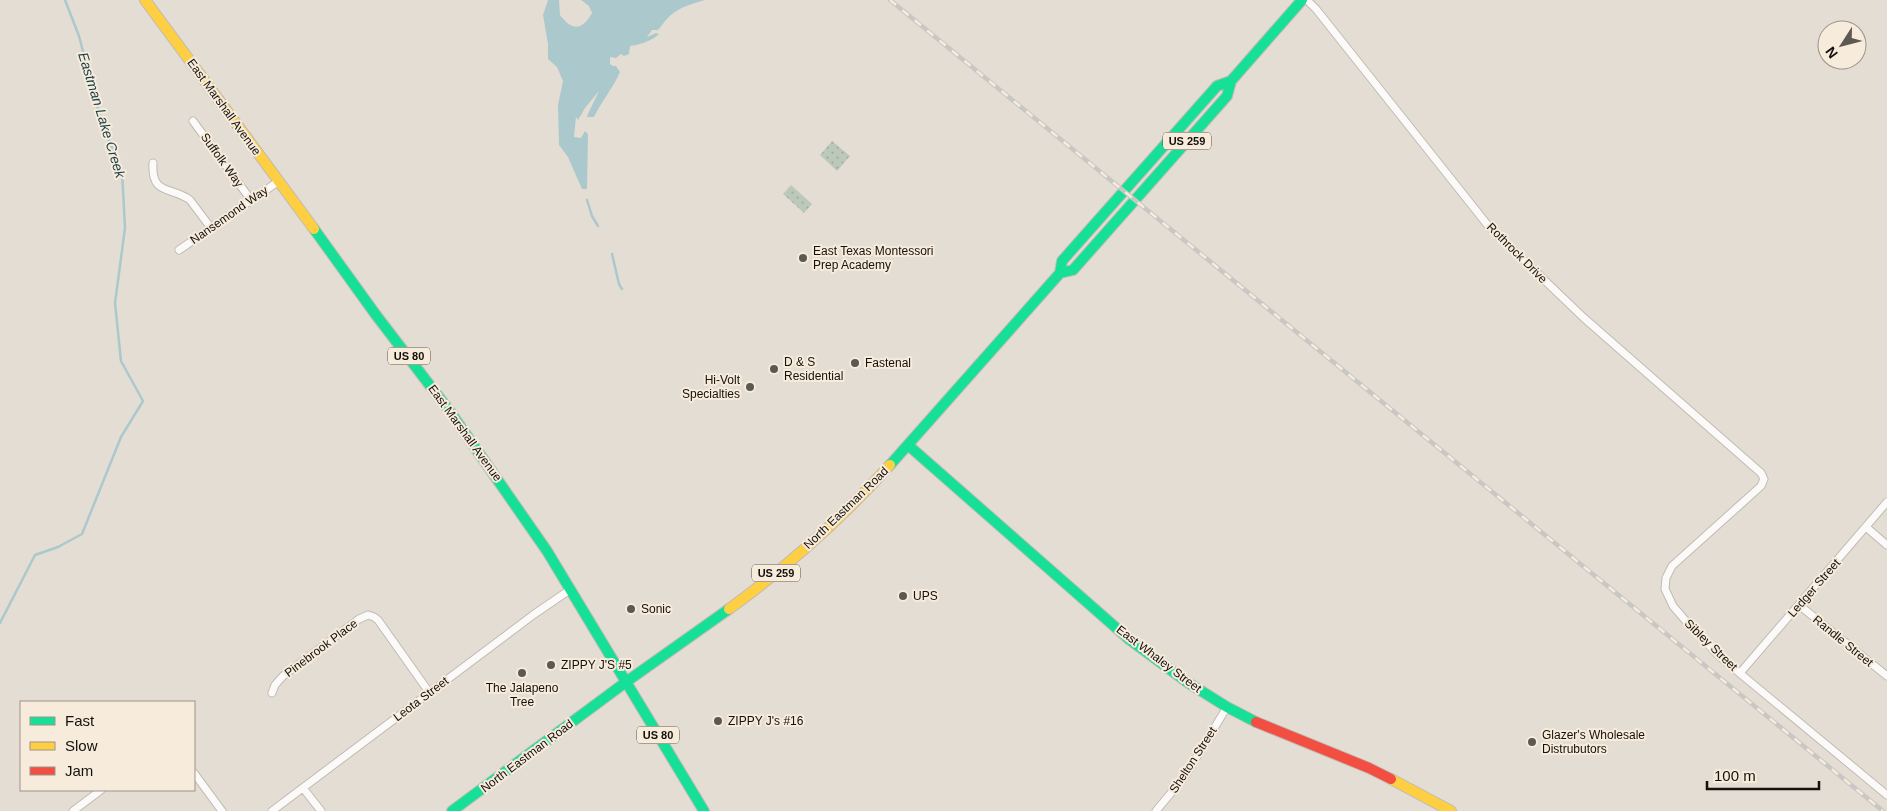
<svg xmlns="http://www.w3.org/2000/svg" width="1887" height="811" viewBox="0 0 1887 811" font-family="Helvetica,sans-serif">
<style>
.green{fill:url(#green-dots)}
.water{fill:#abc9cc}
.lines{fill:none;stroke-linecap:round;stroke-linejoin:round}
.stream{stroke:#abc9cc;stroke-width:2.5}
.street-casing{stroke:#c0bbb4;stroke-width:9}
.fast-casing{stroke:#c0bbb4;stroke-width:12}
.slow-casing{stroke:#c0bbb4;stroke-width:12}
.jam-casing{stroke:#c0bbb4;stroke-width:12}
.street{stroke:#fbfaf9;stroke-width:7}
.fast{stroke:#16e098;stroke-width:10}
.slow{stroke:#ffcf43;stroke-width:10}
.jam{stroke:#f24e42;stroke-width:10}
.rail-casing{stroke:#c9c7c4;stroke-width:4.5}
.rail{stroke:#f7ebdc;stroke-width:2.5;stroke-dasharray:8;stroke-linecap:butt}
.poi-dot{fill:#5d5851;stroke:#f7ebdc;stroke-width:2}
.labels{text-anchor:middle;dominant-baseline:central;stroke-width:4;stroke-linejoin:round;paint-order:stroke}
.shield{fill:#f7ebdc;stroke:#59524a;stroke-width:1}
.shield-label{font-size:11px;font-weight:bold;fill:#15110b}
.street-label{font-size:12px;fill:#15110b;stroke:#f7ebdc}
.poi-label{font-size:12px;fill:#15110b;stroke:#f7ebdc;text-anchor:start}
.water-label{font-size:14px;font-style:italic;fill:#143e46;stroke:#f7ebdc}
</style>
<defs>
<pattern id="green-dots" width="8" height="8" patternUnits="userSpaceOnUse" patternTransform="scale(1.25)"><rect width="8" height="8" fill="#bcc9ba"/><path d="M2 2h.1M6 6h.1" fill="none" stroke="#a1ac9f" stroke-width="1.8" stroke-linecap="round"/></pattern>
</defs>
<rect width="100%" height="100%" fill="#e4ddd4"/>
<!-- green -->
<path class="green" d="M832 141 850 156 837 171 820 155Z
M791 185 812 204 804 213 783 194Z"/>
<!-- water -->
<path class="water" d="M548 0H559L560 15C572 31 582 31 592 13L589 6 581 0H705C691 4 676 8 666 20 663 23 661 27 658 30H652L647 37 656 33 659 34C652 41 639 45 630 46L629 54 624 56 621 54 616 58 610 57V64L613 66H616L620 72C613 88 601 102 594 117H587L588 114 599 91 585 108 578 120 576 117 574 137 581 138 585 131 588 134 587 189H582L568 157 559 145 558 105 563 81 557 67 548 59V44L543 15Z"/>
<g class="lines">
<!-- stream -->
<path class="stream" d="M587 200 592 216 598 226
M612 254 619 284 622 289
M0 623 35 555 58 547 82 534 121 437 143 401 121 361 115 303 125 228 122 171 102 124 79 36 65 0"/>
<!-- street casing -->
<g class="street-casing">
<path id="street" d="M1307 0 1316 9 1490 228 1584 318 1761 473 1764 479 1761 486 1672 566 1666 578 1665 589 1673 606 1685 620 1719 656 1887 795
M193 121 251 200
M153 163C151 196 171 186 190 200L211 228
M179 250 279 181
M1866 527 1887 545
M1799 605 1887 676
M1740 673 1887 502
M272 693 275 685 283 676 359 619 368 615 374 617 378 620 429 692
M194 773 222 811
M303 788 321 811
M73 811 101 790
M272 811 533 615 571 589
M1156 811 1185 776 1227 707"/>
</g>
<!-- fast casing -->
<g class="fast-casing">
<path id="fast" d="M314 229 376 315 451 413 547 551 704 811
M1060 273 1073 270 1227 96 1231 81
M908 445 1130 640 1187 682 1227 707 1256 722
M890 465 1060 273 1062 261 1217 86 1231 81 1302 0
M452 811 626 682 729 609"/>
</g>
<!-- slow casing -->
<g class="slow-casing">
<path id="slow" d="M145 0 314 229
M729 609C787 567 842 518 890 465
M1391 779 1451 811"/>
</g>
<!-- jam casing -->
<g class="jam-casing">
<path id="jam" d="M1256 722 1369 768 1391 779"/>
</g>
<!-- street -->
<use href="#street" class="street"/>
<!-- fast -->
<use href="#fast" class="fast"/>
<!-- slow -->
<use href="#slow" class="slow"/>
<!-- jam -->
<use href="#jam" class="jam"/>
<!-- rail casing -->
<g class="rail-casing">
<path id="rail" d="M890 0 1883 811"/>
</g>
<!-- rail -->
<use href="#rail" class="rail"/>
</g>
<!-- markers -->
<g class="poi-dot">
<circle cx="803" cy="258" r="5"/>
<circle cx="855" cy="363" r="5"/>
<circle cx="774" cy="369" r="5"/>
<circle cx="750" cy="387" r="5"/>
<circle cx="903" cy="596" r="5"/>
<circle cx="631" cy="609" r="5"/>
<circle cx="551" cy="665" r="5"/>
<circle cx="522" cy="673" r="5"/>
<circle cx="718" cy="721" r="5"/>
<circle cx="1532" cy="742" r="5"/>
</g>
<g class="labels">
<!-- shield labels -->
<g class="shield">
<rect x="1163" y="132.5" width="48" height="17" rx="4"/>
<rect x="388" y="347.5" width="42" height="17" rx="4"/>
<rect x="752" y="564.5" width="48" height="17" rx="4"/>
<rect x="637" y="726.5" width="42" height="17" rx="4"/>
</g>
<g class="shield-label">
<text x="1187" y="141">US 259</text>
<text x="409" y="356">US 80</text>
<text x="776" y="573">US 259</text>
<text x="658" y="735">US 80</text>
</g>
<!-- street labels -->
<g class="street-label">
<text transform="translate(224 107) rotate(54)">East Marshall Avenue</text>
<text transform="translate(222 160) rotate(54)">Suffolk Way</text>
<text transform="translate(229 215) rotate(-35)">Nansemond Way</text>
<text transform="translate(1517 253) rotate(45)">Rothrock Drive</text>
<text transform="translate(465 433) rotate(54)">East Marshall Avenue</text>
<text transform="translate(846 508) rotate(-44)">North Eastman Road</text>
<text transform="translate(1814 588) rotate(-49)">Ledger Street</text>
<text transform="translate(1843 641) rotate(39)">Randle Street</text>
<text transform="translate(1711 645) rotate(44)">Sibley Street</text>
<text transform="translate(321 648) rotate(-37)">Pinebrook Place</text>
<text transform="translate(1159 659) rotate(37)">East Whaley Street</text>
<text transform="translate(421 699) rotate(-37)">Leota Street</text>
<text transform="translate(527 756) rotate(-37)">North Eastman Road</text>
<text transform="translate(1193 760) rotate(-57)">Shelton Street</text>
</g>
<!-- poi labels -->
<g class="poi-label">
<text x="813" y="251">East Texas Montessori<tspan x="813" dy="14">Prep Academy</tspan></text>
<text x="784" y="362">D &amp; S<tspan x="784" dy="14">Residential</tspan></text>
<text x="865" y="363">Fastenal</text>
<text x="740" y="380" text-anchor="end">Hi-Volt<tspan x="740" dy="14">Specialties</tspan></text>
<text x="913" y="596">UPS</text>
<text x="641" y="609">Sonic</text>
<text x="561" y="665">ZIPPY J'S #5</text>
<text x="522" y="688" text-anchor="middle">The Jalapeno<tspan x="522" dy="14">Tree</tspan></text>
<text x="728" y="721">ZIPPY J's #16</text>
<text x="1542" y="735">Glazer's Wholesale<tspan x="1542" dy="14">Distrubutors</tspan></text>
</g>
<!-- water labels -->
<g class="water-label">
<text transform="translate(102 115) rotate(73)">Eastman Lake Creek</text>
</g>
</g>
<!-- legend -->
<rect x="20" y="701" width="175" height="90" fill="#f7ebdc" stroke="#9d9488"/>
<rect x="30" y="717" width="25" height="8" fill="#16e098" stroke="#9d9488"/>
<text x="65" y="726" font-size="15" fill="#15110b">Fast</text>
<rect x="30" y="742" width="25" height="8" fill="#ffcf43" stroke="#9d9488"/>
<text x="65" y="751" font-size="15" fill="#15110b">Slow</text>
<rect x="30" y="767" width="25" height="8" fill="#f24e42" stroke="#9d9488"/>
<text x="65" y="776" font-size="15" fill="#15110b">Jam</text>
<!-- north arrow -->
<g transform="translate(1842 45) rotate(234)"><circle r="24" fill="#f7ebdc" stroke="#9d9488"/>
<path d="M0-4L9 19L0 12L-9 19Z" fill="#5d5851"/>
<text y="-8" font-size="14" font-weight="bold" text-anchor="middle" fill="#15110b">N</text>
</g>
<!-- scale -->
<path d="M1707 781v8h112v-8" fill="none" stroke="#15110b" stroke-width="2.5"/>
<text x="1714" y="781" font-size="15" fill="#15110b" stroke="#f7ebdc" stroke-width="4" paint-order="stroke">100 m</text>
</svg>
